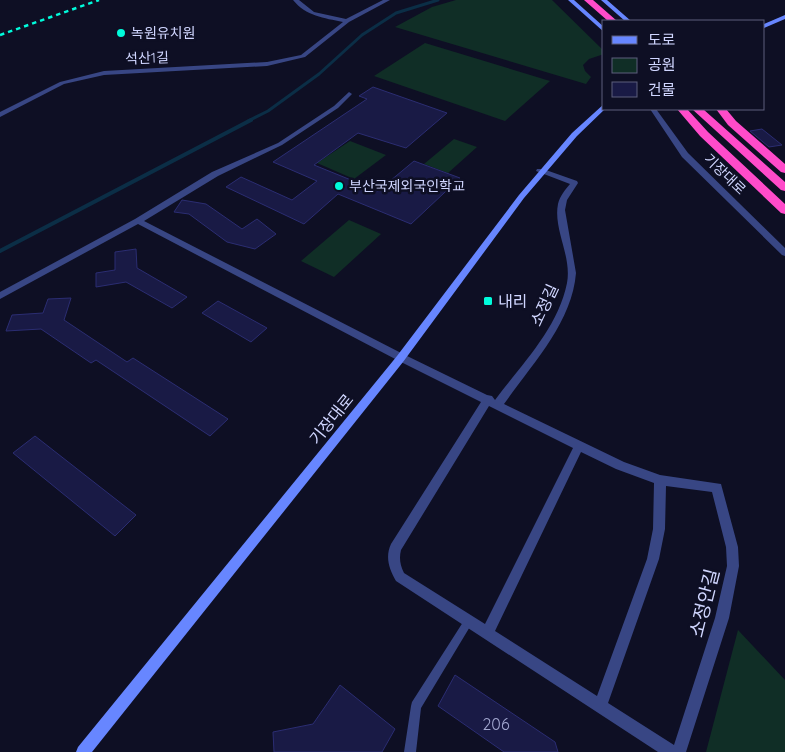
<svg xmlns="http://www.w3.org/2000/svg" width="785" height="752" viewBox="0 0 785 752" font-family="Quicksand,'Noto Sans KR',sans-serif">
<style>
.green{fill:#102e26}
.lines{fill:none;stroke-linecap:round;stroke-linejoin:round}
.stream-far1{stroke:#0b2e46;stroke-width:3}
.stream{stroke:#0b2e46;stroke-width:4}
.building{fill:#191a45;stroke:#2b2d72}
.service{fill:#384684;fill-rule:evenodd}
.minor{fill:#384684;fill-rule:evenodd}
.secondary{fill:#6786ff;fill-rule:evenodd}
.motorway{fill:#ff4bca;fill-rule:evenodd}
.rail{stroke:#00fbdb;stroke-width:2.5;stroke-dasharray:4.5 4;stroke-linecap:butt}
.poi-dot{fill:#00fbdb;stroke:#0e0f24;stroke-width:2}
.labels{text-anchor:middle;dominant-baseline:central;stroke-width:5;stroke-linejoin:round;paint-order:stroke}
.far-poi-label{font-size:14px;fill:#d0d6ff;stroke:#0e0f24;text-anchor:start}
.far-street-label{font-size:14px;fill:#d0d6ff;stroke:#0e0f24}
.poi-label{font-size:16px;fill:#d0d6ff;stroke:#0e0f24;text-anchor:start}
.street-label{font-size:16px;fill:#d0d6ff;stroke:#0e0f24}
.near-number-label{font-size:16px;fill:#a2a7d0}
.near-street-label{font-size:19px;fill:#d0d6ff;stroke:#0e0f24}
</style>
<rect width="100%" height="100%" fill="#0e0f24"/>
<!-- green -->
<path class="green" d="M456 0H552L604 51V54L589 59 583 65 585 71 591 77 586 84 395 27 432 7Z
M425 43 550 81 505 121 374 76Z
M454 139 477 147 448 173 424 164Z
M350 141 386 155 354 179 317 163Z
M349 220 381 234 334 277 301 261Z
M738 630 785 680V752H706Z"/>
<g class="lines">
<!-- stream-far1 -->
<path class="stream-far1" d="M248 121 268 111 319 74 362 35 396 13 438 0"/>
<!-- stream -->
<path class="stream" d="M0 251 251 120"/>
</g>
<!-- building -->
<path class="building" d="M373 87 447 113 406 148 358 133 314 165 378 191 414 161 460 178 411 224 338 194 304 224 226 187 241 177 292 200 317 181 273 162 367 99 359 96Z
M762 129 782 145 769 147 750 131Z
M182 200 206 204 242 229 257 219 276 234 255 249 227 242 189 214 174 212Z
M136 249 137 268 187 297 172 308 126 282 96 287V273L115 270V252Z
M71 298 64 320 127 362 133 358 228 419 210 436 96 360 91 363 41 329 6 331 12 315 43 313 48 299Z
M218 301 267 328 251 342 202 313Z
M35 436 136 515 115 536 13 453Z
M455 675 555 742 558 752H504L438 706Z
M340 685 395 729 382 752H274L273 732 313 724Z"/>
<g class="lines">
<!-- service -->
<path class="service" d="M468 617 471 619 473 622 471 625 421 708 416 752H404L411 706 412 702 465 619Z"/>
<!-- minor -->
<path class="minor" d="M293 0H299L314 12 346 19 383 0H390L349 22 305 57 267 66 104 75 64 84 0 117V112L60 82 104 71 267 62 301 55 343 22C324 18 306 16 293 0Z
M349 92 352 94 338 108 282 145 218 176 144 221 405 355 487 395 492 396 495 400C522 364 558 328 567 283 572 256 553 229 558 204 560 196 565 190 570 184L536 171 537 169H543L577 181 578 183 567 200 565 210 576 273C572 323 532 364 504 404L624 462 660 475 721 484 738 547 739 566 729 618 686 752H658L396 581C389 569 385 557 391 544L481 402 399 361 138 224 0 299V292L135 219 212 172 278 143 334 106ZM489 406 573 448 485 624 404 573C400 565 399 558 401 550ZM581 452 616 469 654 483 653 529 647 559 597 696 495 631ZM666 486 712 492 726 547 727 566 715 618 674 745 608 703 659 559 665 529Z
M650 109H656L688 153 785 248V256L782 255 682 157Z"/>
<!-- secondary -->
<path class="secondary" d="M568 0H574L604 27V32Z
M601 0H607L631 21H625Z
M785 15V19L764 28V24Z
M604 104 605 109 577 136 524 198 403 362 92 752H76L78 747 397 356 519 195 572 133Z"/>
<!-- motorway -->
<path class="motorway" d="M584 0H593L617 21H608Z
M677 109H687L708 132 785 204V214L781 213 700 136Z
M692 109H703L785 182V191L781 190Z
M716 109H726L736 121 785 164V173L781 172 728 125Z"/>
<!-- rail -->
<path class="rail" d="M0 35 99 0"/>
</g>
<!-- markers -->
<g class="poi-dot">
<circle cx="121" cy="33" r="5"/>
<circle cx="339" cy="186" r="5"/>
<rect x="483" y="296" width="10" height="10" rx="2.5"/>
</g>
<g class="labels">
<!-- far-poi labels -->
<g class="far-poi-label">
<text x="131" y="33">녹원유치원</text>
<text x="349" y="186">부산국제외국인학교</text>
</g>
<!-- far-street labels -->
<g class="far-street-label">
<text transform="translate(147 58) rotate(-2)">석산1길</text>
<text transform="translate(725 174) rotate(44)">기장대로</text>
</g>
<!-- poi labels -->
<g class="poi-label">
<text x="498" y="301">내리</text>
</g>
<!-- street labels -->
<g class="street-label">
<text transform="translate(544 305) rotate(-65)">소정길</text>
<text transform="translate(331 419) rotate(-51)">기장대로</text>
</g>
<!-- near-number labels -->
<g class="near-number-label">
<text x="496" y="724">206</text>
</g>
<!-- near-street labels -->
<g class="near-street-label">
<text transform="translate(704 603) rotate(-76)">소정안길</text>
</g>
</g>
<!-- legend -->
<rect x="602" y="20" width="162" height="90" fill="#0e0f24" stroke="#5c5f7c"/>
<rect x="612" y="36" width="25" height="8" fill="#6786ff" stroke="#5c5f7c"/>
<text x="648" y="45" font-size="15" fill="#d0d6ff">도로</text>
<rect x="612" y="58" width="25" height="15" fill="#102e26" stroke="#5c5f7c"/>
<text x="648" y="70" font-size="15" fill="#d0d6ff">공원</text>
<rect x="612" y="82" width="25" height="15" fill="#191a45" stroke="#5c5f7c"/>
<text x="648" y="95" font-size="15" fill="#d0d6ff">건물</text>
</svg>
